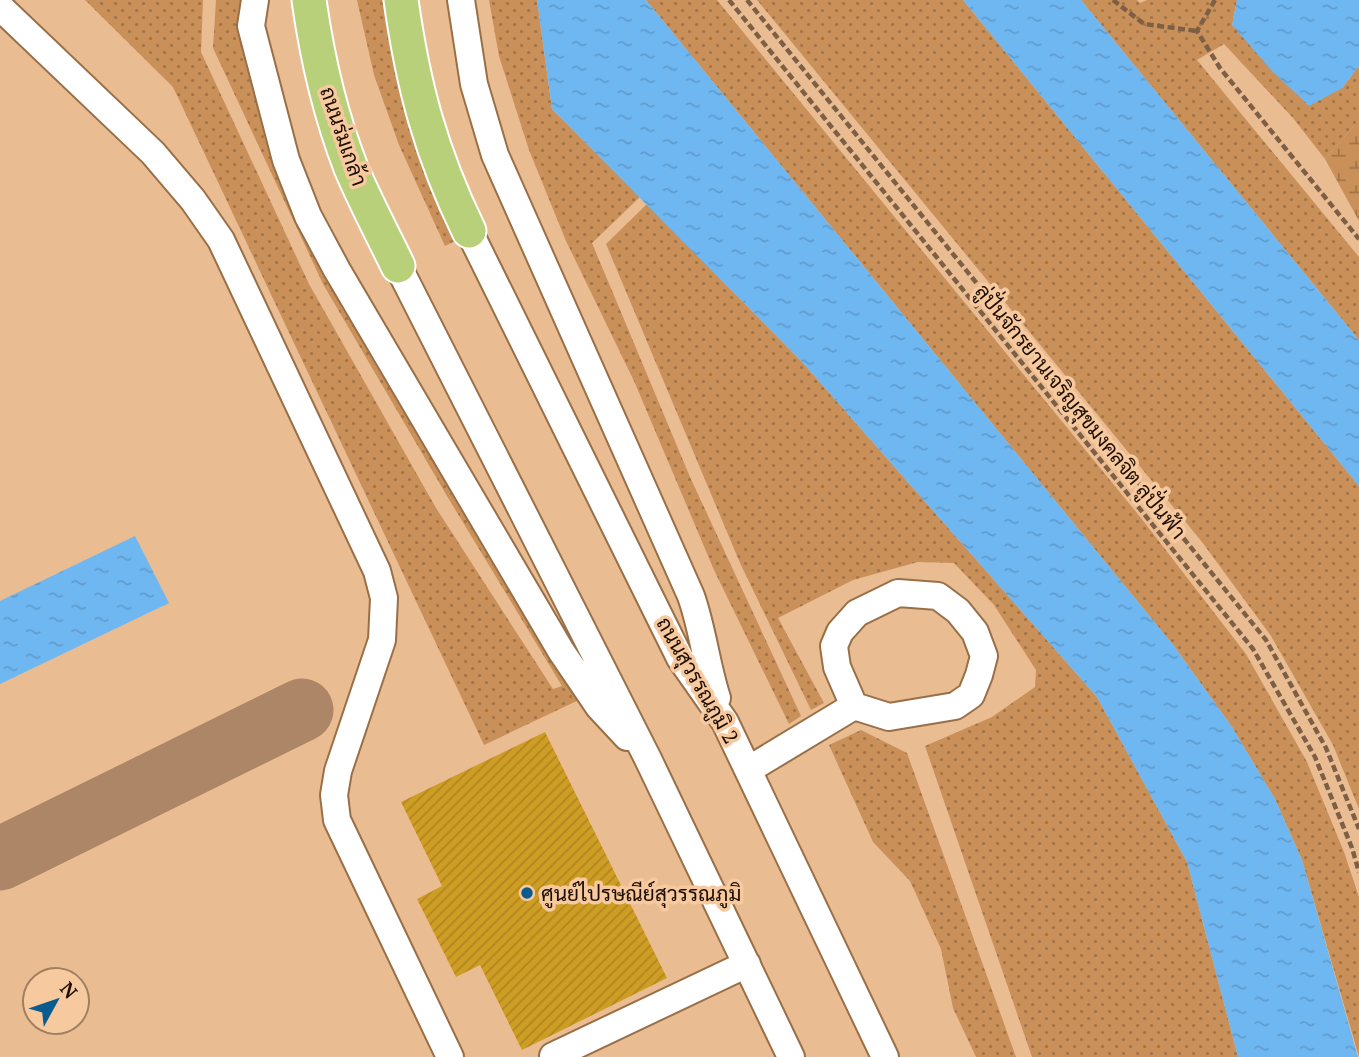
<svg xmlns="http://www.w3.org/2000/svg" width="1359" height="1057" viewBox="0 0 1359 1057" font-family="'PT Serif',Sarabun,serif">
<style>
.grass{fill:url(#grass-dots)}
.wetland{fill:url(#wetland-marsh)}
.water{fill:url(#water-ripples)}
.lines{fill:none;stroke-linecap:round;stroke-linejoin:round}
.taxiway{stroke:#ac8666;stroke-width:63}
.building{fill:url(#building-hatch)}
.minor-casing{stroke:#996f47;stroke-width:30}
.major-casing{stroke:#fff;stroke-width:37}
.path{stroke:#7d5f45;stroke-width:4.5;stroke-dasharray:7 3.5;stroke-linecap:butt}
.minor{stroke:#fff;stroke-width:26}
.major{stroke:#b9d07a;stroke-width:33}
.poi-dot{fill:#0a5b8e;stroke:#f7c99e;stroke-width:2.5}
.labels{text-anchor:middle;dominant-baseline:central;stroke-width:7;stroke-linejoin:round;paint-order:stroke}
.street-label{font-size:21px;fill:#1e0e01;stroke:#f7c99e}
.poi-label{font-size:21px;fill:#1e0e01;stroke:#f7c99e;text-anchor:start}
</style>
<defs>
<pattern id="grass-dots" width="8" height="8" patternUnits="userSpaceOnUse" patternTransform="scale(1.75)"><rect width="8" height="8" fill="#c99059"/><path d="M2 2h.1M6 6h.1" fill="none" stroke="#a37447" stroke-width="1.8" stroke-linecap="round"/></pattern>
<pattern id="wetland-marsh" width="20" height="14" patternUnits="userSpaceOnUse" patternTransform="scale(1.75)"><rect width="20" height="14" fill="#c99059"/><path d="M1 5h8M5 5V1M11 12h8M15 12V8" fill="none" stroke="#a37447"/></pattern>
<pattern id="water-ripples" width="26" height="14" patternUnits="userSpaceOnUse" patternTransform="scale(1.75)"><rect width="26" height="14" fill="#6fb7f1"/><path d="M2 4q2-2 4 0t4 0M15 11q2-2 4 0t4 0" fill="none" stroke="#609ccd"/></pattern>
<pattern id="building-hatch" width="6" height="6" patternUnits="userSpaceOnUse" patternTransform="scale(1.75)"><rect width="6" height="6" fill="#ce9d24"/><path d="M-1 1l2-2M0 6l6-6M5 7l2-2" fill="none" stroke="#b0861f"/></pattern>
</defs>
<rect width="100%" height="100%" fill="#eabc92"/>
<!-- grass -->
<path class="grass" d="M85 0H203L201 52 309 284 436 508 553 689 562 686 447 496 323 284 213 48 216 0H246L282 162 581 699 484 745 173 87Z
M357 0H391L463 237 445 246 399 145 374 75Z
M489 0H537L552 109 640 197 592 243 690 477 801 716 789 724 714 570 634 381 566 241 529 150 499 56Z
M646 0H717L1141 518 1246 654 1307 762 1344 852 1359 897V1057L1302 860 1275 799 1232 727 1174 646Z
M757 0H963L1359 486V809L1333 745 1271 636 1202 542Z
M1081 0H1137L1140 3 1147 0H1237L1232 25 1342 88 1359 66V120L1325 159 1293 118 1224 44 1197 60 1359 257V340Z
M647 204 803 363 1097 697 1187 862 1238 1057H1032L925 746 992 717 1035 687 1036 670 994 605 954 563 918 562 853 580 778 618 824 703 811 710 740 563 606 244Z
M861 730 907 753 1016 1057H976L953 1008 941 949 910 881 873 842 829 745Z"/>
<!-- wetland -->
<path class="wetland" d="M1359 120V221L1325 159Z"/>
<!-- water -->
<path class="water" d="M537 0H646L1174 646 1232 727 1275 799 1302 860 1358 1057H1238L1187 862 1097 697 803 363 552 109Z
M963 0H1081L1359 340V486Z
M1237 0H1359V66L1342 88 1309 106 1272 71 1232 25Z
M135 536 169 603 0 684V601Z"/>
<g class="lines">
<!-- taxiway -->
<path class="taxiway" d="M0 859 302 710"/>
</g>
<!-- building -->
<path class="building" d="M545 732 667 978 522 1050 480 965 456 977 417 899 442 886 401 802Z"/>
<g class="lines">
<!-- minor casing -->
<g class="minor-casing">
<path id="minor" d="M255 0 251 26 286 160 308 216 337 270 561 651 599 707 627 737
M461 0 474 84 495 155 691 596C703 630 706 664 717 698
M0 7 153 153 193 200 221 240 377 571 384 598 382 640 338 771 334 795 337 820 450 1057
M469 231 680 658 725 722 885 1057
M398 266 648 759 791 1057
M748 770 854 706 837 667 834 646 840 632 857 613 898 593 938 596 958 611 975 632 984 656 979 675 971 695 955 706 889 717 854 706
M553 1056 747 964"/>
</g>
<!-- major casing -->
<g class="major-casing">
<path id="major" d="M309 0C317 57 330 114 351 168 365 201 382 233 398 266
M401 0C413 86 431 153 469 231"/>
</g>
<!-- path -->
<path class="path" d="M729 0 1253 649 1315 757 1352 848 1359 872
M747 0 1266 640 1326 748 1359 829
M1113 0 1144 24 1197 31
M1215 0 1197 31 1220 68 1359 239"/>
<!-- minor -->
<use href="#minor" class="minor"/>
<!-- major -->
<use href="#major" class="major"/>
</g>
<!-- markers -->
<circle class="poi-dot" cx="527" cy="893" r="7"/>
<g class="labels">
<!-- street labels -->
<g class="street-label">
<text transform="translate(344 136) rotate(71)">ถนนร่มเกล้า</text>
<text transform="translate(1081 411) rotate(51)">ลู่ปั่นจักรยานเจริญสุขมงคลจิต ลู่ปั่นฟ้า</text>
<text transform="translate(698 680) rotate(60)">ถนนสุวรรณภูมิ 2</text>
</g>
<!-- poi labels -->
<g class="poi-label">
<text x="541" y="893">ศูนย์ไปรษณีย์สุวรรณภูมิ</text>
</g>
</g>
<!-- north arrow -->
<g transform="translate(56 1001) rotate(50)"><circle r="33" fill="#f7c99e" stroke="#a07e5f" stroke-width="2"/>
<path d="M0-5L12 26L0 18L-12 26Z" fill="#0a5b8e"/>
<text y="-10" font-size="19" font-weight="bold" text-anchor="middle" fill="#1e0e01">N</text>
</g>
</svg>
